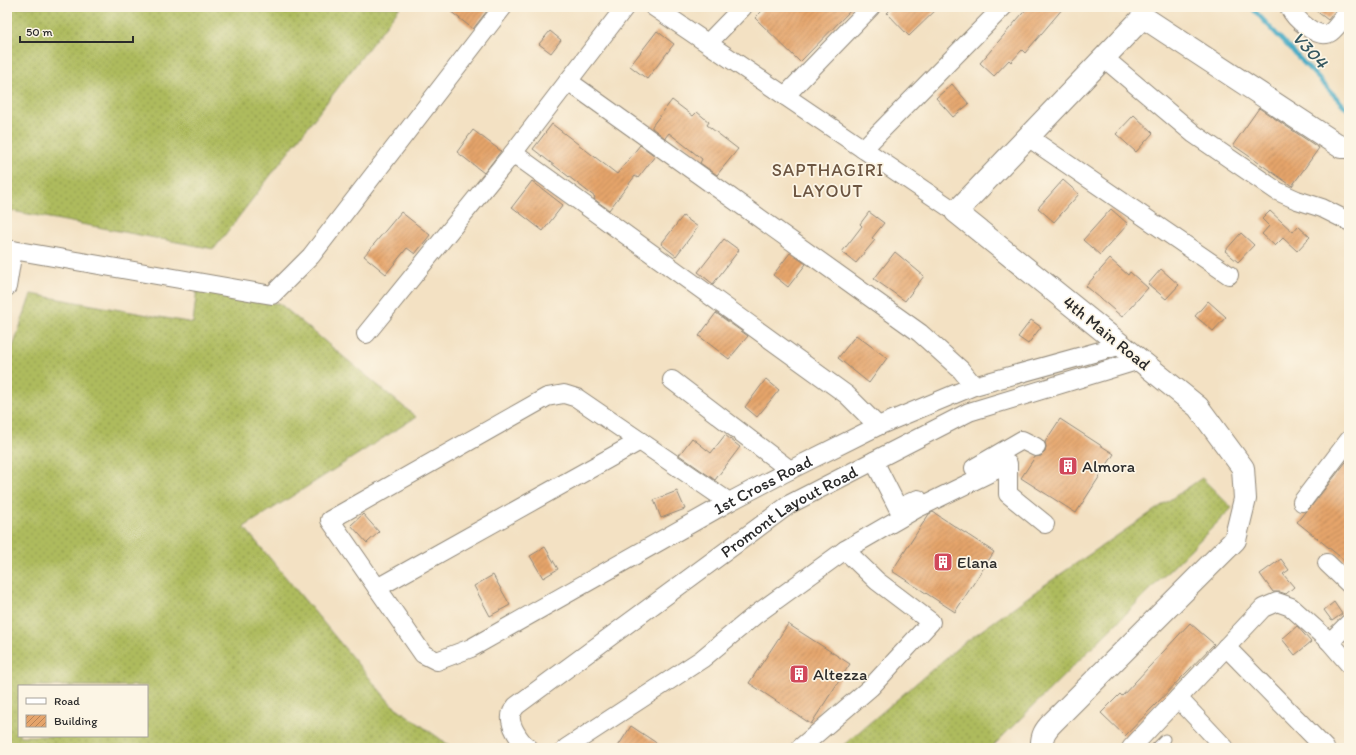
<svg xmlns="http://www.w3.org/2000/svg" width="1356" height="755" viewBox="0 0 1356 755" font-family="Itim,sans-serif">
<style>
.grass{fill:url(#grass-dots);stroke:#6c7344;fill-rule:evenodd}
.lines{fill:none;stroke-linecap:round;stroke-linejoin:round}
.stream{stroke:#47acc6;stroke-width:4.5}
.building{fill:url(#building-hatch)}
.service-casing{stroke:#8f8677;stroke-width:11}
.minor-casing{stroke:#8f8677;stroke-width:20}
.tertiary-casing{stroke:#8f8677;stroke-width:24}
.service{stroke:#fff;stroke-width:9}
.minor{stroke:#fff;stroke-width:18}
.tertiary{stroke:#fff;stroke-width:22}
.labels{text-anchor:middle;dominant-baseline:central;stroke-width:3.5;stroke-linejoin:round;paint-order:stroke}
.street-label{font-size:17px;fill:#2b2b2b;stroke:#fcf5e5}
.poi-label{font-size:17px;fill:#2b2b2b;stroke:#fcf5e5;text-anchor:start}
.water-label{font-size:18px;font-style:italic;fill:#355861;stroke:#fcf5e5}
.neighbourhood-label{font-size:18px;letter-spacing:1px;fill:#6c5541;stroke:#fcf5e5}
</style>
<defs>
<pattern id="grass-dots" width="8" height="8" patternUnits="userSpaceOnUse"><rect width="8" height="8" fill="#aebb5d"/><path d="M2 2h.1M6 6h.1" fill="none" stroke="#8e984d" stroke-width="1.8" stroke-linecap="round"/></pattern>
<pattern id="building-hatch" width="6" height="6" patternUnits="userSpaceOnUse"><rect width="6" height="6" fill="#e5a46b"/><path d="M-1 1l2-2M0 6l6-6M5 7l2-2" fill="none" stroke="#ba8658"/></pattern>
</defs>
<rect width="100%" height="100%" fill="#fcf5e5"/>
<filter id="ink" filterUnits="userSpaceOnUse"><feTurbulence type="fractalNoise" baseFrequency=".025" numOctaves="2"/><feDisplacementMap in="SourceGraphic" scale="8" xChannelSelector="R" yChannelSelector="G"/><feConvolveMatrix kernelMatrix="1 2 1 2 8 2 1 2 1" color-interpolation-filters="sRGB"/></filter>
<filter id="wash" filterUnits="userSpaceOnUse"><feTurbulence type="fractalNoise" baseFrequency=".012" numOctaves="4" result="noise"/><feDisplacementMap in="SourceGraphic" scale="16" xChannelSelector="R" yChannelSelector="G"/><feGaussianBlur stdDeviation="0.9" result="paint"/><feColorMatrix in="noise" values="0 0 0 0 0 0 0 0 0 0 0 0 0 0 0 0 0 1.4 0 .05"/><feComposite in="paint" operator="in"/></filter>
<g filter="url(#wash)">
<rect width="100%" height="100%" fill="#f3e1c3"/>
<!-- grass -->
<path class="grass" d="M7 7H400L214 249 7 210Z
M197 288 280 304 416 417 244 527 391 704 453 748H7V346L13 347 31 294 193 323ZM19 686H147V736H19Z
M1202 478 1232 508 991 748H840L960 646 1046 584Z"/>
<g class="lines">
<!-- stream -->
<path class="stream" d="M1251 7 1349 111"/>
</g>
<g id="blocks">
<!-- building -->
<path class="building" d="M445 7H482L487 11 473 29Z
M766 7H854L800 62 755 18Z
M893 7H939L909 36 887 13Z
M1028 7H1064L1025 53 1022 50 1011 62 1009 60 994 76 980 63Z
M1311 7H1338L1328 20Z
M550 31 561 40 551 53 539 44Z
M657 31 674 44 647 79 630 66Z
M952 84 969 104 953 117 936 98Z
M672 100 693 116 697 112 709 122 707 125 738 149 717 175 700 163 702 159 669 133 665 138 652 128V126Z
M1259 108 1319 148 1292 186 1233 145Z
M1134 115 1153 133 1136 152 1116 134Z
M552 124 617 174 640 145 655 156 638 178 635 176 609 210 594 199 595 197 533 149Z
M473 130 501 151 484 173 457 152Z
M1063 180 1079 194 1054 222 1038 208Z
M532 181 563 205 543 231 512 207Z
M1111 209 1128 224 1100 255 1083 240Z
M1270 211 1293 232 1298 226 1310 237 1297 251 1283 238 1275 246 1262 234 1269 226 1262 219Z
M401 212 430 235 415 254 407 248 386 274 364 256Z
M869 212 884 223 872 238 875 240 856 263 842 252 862 226 860 224Z
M683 216 698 227 676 256 661 244Z
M1241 233 1254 245 1238 262 1225 251Z
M724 239 739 250 713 284 698 272Z
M895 252 924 276 905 301 874 279Z
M790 253 806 264 788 287 773 275Z
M1110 259 1128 275 1130 272 1148 288 1122 317 1086 286Z
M1161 269 1179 285 1166 299 1148 284Z
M1208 301 1226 317 1213 331 1195 316Z
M716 313 748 336 729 359 699 336Z
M1031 320 1041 327 1028 344 1018 337Z
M856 335 887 358 869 383 838 358Z
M766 379 779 390 757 417 745 407Z
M1060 419 1114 454 1076 513 1021 478 1035 457 1041 456 1045 452 1046 447 1045 442Z
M725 435 740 447 715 480 679 455 692 438 711 453Z
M1349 458V564L1297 522 1305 512 1310 508Z
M677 491 685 509 661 518 654 500Z
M933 512 994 552 955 612 892 571 929 514Z
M363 514 379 532 367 543 351 525Z
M545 547 558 569 543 578 530 556Z
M1281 559 1289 570 1283 574 1294 587 1286 594 1280 592H1273L1260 574Z
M493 575 510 605 490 616 474 586Z
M1334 602 1342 614 1332 621 1324 610Z
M1190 623 1214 644 1125 736 1101 713 1120 694 1122 696Z
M788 624 850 664 811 724 749 683Z
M1297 626 1311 642 1295 655 1282 639Z
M631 726 664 748H617Z"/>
</g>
</g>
<g filter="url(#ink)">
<use href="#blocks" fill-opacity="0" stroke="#8f8677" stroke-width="1"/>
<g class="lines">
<!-- service casing -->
<g class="service-casing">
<path id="service" d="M1156 748 1165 739"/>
</g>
<!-- minor casing -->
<g class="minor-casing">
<g id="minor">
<path d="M654 7 956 212"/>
<path d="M1289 7C1294 18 1318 41 1331 32 1337 28 1344 16 1349 10"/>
<path d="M708 43 743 7"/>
<path d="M1104 58 1194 134 1277 191 1297 200 1322 208 1348 221"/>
<path d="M568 81 920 333 961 370 974 386"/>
<path d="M785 96 871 7"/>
<path d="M1028 137 1229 275"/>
<path d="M863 149 1003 7"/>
<path d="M513 153 847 395 878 426"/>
<path d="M7 249 272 295 311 256 503 7"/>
<path d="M7 287 13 250"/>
<path d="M366 334 513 153 625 7"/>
<path d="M672 380 790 470"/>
<path d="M874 461 898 508 918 499"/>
<path d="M974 468 1022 440 1036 447"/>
<path id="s1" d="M729 502 577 398 564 394 547 397 330 520 423 654 437 661 471 648 729 502 790 470 878 426 974 386 1122 345"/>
<path d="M1302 502 1349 440"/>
<path d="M1327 563 1349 584"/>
<path d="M377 588 640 441"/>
<path d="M1330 642 1349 623"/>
<path d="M1226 647 1325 748"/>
<path d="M1178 698 1225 748"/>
<path id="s2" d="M529 748C520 742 507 723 512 712 513 710 515 708 516 706L790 504 969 412 1140 360"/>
<path d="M566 748 702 659 754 616 845 550 916 509 1008 464V494L1045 524"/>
<path d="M800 748 871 687 931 622 877 581 845 550"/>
<path d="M1131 748 1263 608 1277 602 1291 607 1330 642 1349 664"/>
</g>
</g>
<!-- tertiary casing -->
<g class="tertiary-casing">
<path id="tertiary" d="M1042 748C1041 736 1045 730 1053 722L1235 540 1245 499 1243 468 1198 407 956 212 1143 17 1341 147H1349"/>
</g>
<!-- service -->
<use href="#service" class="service"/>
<!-- minor -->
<use href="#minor" class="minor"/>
<!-- tertiary -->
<use href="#tertiary" class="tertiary"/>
</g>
</g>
<!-- icons -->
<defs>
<g id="building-square" transform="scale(1)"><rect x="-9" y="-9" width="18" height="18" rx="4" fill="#d1495b" stroke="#fcf5e5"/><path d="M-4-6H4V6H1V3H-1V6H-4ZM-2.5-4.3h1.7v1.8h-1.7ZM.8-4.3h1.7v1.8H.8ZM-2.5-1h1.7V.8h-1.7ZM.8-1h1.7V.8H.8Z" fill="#fff"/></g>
</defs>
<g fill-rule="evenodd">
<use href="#building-square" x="1068" y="466"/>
<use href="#building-square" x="943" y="562"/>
<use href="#building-square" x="799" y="674"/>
</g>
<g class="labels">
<!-- street labels -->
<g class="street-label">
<text transform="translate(1107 333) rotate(39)">4th Main Road</text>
<text stroke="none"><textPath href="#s1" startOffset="1014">1st Cross Road</textPath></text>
<text stroke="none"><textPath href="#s2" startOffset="385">Promont Layout Road</textPath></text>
</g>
<!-- poi labels -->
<g class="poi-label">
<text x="1082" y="466">Almora</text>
<text x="957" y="562">Elana</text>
<text x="813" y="674">Altezza</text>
</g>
<!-- water labels -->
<g class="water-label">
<text transform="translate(1310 50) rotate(47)">V304</text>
</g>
<!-- neighbourhood labels -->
<g class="neighbourhood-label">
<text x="828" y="170">SAPTHAGIRI<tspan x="828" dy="21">LAYOUT</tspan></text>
</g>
</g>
<!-- margin -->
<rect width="1356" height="755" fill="none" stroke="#fcf5e5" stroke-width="24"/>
<!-- legend -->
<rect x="18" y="685" width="130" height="52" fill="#fcf5e5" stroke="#a8a49b"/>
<rect x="26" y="698" width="20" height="6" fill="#ffffff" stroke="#a8a49b"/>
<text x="54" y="705" font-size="12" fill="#2b2b2b">Road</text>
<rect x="26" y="715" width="20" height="12" fill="url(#building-hatch)" stroke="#a8a49b"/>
<text x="54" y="725" font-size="12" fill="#2b2b2b">Building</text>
<!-- scale -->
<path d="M20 36v6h113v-6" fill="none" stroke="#2b2b2b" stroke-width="2"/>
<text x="26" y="36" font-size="12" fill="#2b2b2b" stroke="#fcf5e5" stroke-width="3" paint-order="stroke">50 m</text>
</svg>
